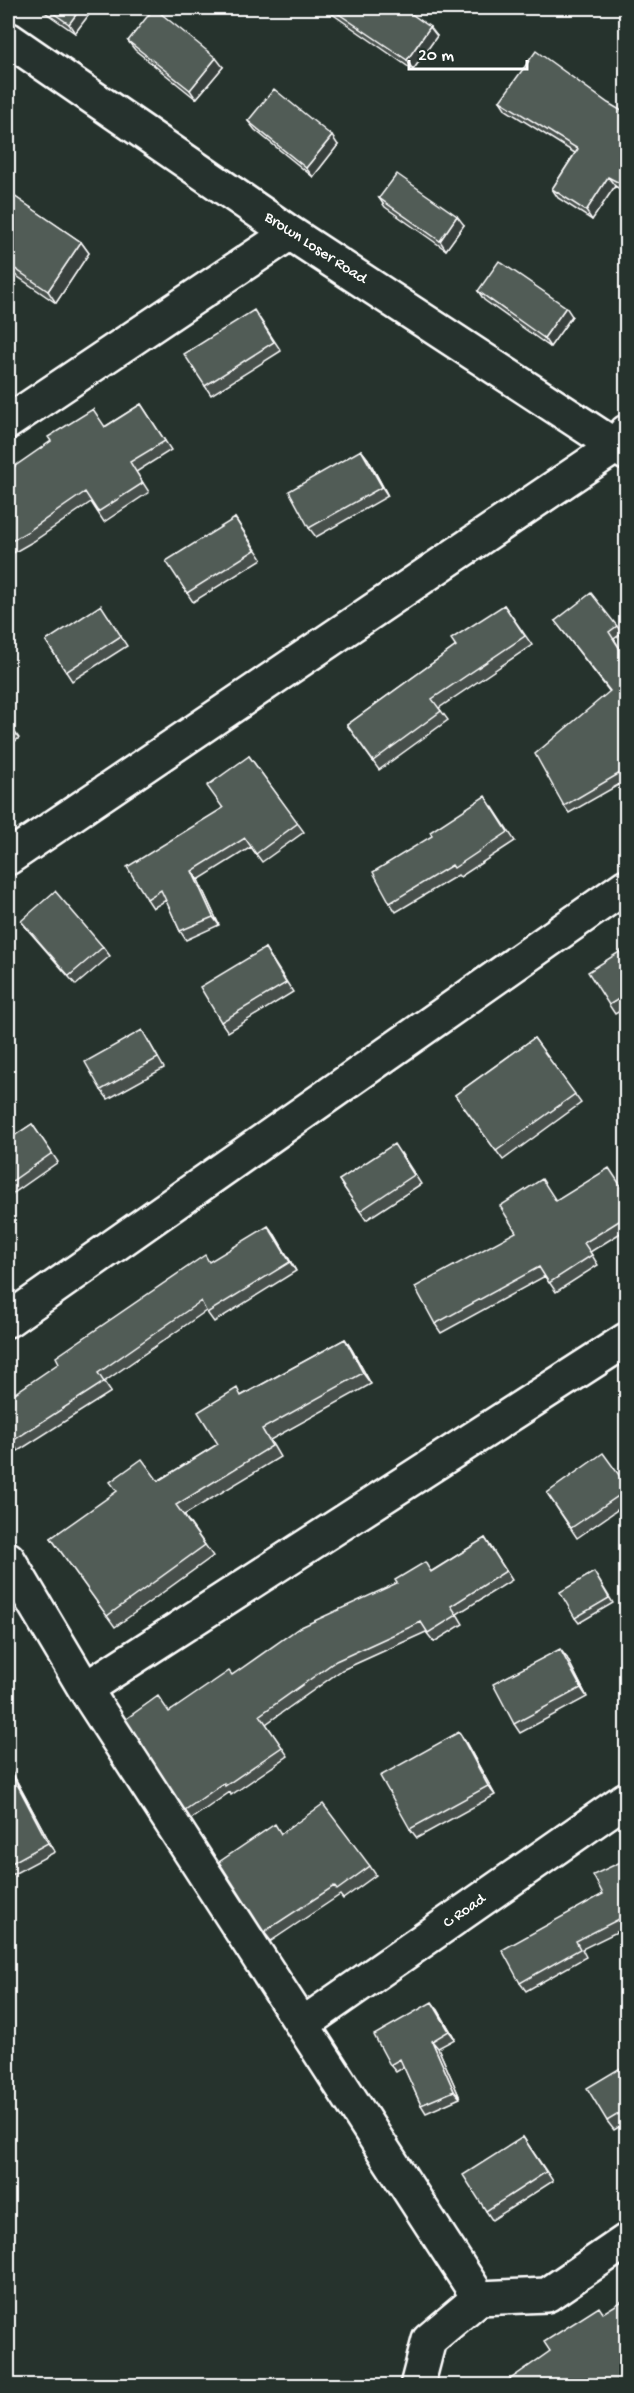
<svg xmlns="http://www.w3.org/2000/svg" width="634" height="2393" viewBox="0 0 634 2393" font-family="'Gochi Hand',sans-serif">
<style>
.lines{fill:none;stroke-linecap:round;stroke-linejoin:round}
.minor-casing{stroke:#fff;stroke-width:38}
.minor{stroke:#26332d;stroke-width:33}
.wall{fill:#464f4b;stroke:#fff;stroke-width:1.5}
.shaded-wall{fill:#39403d;stroke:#fff;stroke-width:1.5}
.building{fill:#515c57;stroke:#fff;stroke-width:1.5}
.labels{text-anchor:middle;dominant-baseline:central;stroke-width:6;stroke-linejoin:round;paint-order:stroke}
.street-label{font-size:16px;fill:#fff;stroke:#26332d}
</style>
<rect width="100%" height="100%" fill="#26332d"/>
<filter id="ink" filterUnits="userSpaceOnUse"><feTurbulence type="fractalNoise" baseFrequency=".0167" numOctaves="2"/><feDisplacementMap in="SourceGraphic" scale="12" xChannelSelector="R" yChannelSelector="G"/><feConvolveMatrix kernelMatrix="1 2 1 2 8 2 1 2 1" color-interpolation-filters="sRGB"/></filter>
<g filter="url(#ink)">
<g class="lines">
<!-- minor casing -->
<g class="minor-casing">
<path id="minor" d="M8 39 290 233 626 453
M8 422 290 233
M8 858 616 446 626 432
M8 1320 626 886
M8 1559 85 1689 479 2298 547 2295 626 2241
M85 1689 626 1340
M303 2024 626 1799
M417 2386 429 2340 479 2298"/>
</g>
<!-- minor -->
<use href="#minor" class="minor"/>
</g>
<!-- wall -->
<path class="wall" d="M39 8H94L75 33Z
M326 8H403L437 36 413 70 328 11Z
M128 41 223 67 196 99 135 50Z
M500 101 627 114V193L615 186 592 220 558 198 552 189 575 153 506 110Z
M248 121 338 145 313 177 255 130Z
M8 192 81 242 89 253 56 303 8 270Z
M379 198 464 225 446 250 385 207Z
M478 291 572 316 550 347 484 300Z
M260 319 281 351 211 395 205 386Z
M141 404 171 450 136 472 149 492 104 522 91 502 34 541 8 556V471L106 426Z
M361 450 368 459 388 496 316 537 309 528Z
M235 518 262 559 193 602 187 593Z
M504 605 532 645 439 708 448 720 379 770 347 725 456 646Z
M107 615 127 646 72 681 46 641Z
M555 621 617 626 622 633 614 639 627 659V780L569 813 564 806 610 692Z
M8 723 19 738 8 747Z
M249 756 304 832 262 862 251 847 198 880 219 925 186 940 180 931 166 900 153 908 147 899 222 808Z
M492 806 515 841 460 877 458 875 396 912 390 903Z
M21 921 103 947 110 956 76 985 28 930Z
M627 947V1007L615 1014 609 1005Z
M265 948 293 992 228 1032 221 1022Z
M534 1038 581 1103 503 1160 455 1095Z
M148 1040 164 1068 108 1099 101 1090Z
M32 1124 58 1162 8 1197V1140Z
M401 1153 421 1184 366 1220 339 1180Z
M627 1194V1229L590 1252 598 1265 556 1292 545 1276 441 1333 435 1324 516 1232 557 1201Z
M275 1235 296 1271 214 1322 206 1311 104 1382 111 1392 18 1451 8 1437 59 1363 210 1262Z
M345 1339 352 1350 371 1384 270 1440 280 1457 184 1515 213 1556 115 1627 51 1538 158 1481 218 1444 242 1395Z
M627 1486V1503L577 1538 547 1493Z
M485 1538 512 1580 457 1614 463 1624 434 1642 426 1632 342 1670 266 1724 288 1756 231 1795 230 1792 191 1819 185 1810 169 1712 232 1675 397 1583 432 1571Z
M597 1577 613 1603 579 1623 575 1618Z
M567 1658 587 1697 520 1733 514 1724Z
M465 1741 495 1795 417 1838 410 1829Z
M8 1765 55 1852 8 1877Z
M282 1834 370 1866 376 1875 343 1899 340 1895 271 1941 264 1932Z
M627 1859V1927L582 1949 586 1957 526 1991 520 1983 603 1894Z
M438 2010 455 2039 438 2048 460 2098 426 2113 421 2105 404 2067 396 2072 390 2065Z
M627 2064V2122L614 2130 607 2121Z
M523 2137 553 2181 492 2220 486 2211Z"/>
<!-- shaded-wall -->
<path class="shaded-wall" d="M81 8H94L75 33 69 24Z
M430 27 437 36 413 70 407 60Z
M216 58 223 67 196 99 190 90Z
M332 136 338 145 313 177 306 168Z
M608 177 615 186 592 220 586 211Z
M457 216 464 225 446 250 440 241Z
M81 242 89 253 56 303 48 291Z
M566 307 572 316 550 347 544 338Z
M361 450 368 459 388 496 382 487Z
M192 871 198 880 219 925 213 917Z
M268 1226 275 1235 296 1271 290 1262Z
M345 1339 352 1350 371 1384 363 1373Z
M560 1649 567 1658 587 1697 581 1688Z
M459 1732 465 1741 495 1795 488 1786Z
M8 1765 55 1852 48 1843 8 1767Z
M432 2002 438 2010 455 2039 449 2031Z
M432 2041 438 2048 460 2098 454 2091Z"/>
<!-- building -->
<path class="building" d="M46 8H81L69 24Z
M154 8 216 58 190 90 128 41Z
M330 8H403L430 27 407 60Z
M536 51 608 103 627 114V187L608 177 586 211 552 189 578 149 500 101Z
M274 89 332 136 306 168 248 121Z
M397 174 457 216 440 241 379 198Z
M8 192 81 242 48 291 8 264Z
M499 261 566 307 544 338 478 291Z
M254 310 274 342 205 386 184 354Z
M141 404 165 441 130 462 143 483 98 512 85 492 27 532 8 543V471L51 441 48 437 93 409 105 427Z
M361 450 382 487 309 528 289 491Z
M235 518 255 550 187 593 166 561Z
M591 593 617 626 609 632 627 660V769L564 806 535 754 610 691 555 621Z
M101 605 121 636 66 672 46 641Z
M504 605 525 636 432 699 441 711 373 761 347 725 456 646 451 639Z
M8 723 11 727 8 730Z
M249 756 298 823 256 854 245 838 192 871 213 917 180 931 161 890 147 899 127 867 223 808 207 786Z
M485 796 508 832 454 868 452 865 390 903 373 872 432 836 430 832Z
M55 891 103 947 69 976 21 921Z
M627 947V994L609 1005 588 972Z
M265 948 286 983 221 1022 200 987Z
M142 1030 158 1058 101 1090 85 1062Z
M534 1038 575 1094 496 1151 455 1095Z
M32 1124 52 1153 8 1184V1140Z
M394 1144 414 1175 360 1211 339 1180Z
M609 1168 627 1195V1216L584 1243 592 1255 549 1283 539 1267 435 1324 415 1287 516 1232 500 1206 542 1179 556 1201Z
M268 1226 290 1262 207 1313 201 1301 98 1373 104 1382 11 1442 8 1437V1398L59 1363 56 1357 205 1255 209 1262Z
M345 1339 363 1373 262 1429 272 1446 176 1505 205 1545 107 1616 51 1538 117 1491 110 1482 142 1459 158 1481 218 1444 198 1412 237 1388 241 1396Z
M603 1453 627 1486V1490L571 1528 547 1493Z
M485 1538 506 1571 451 1606 457 1615 428 1633 421 1622 336 1661 260 1715 282 1747 225 1786 224 1783 185 1810 126 1719 158 1696 169 1712 229 1671 232 1675 299 1628 397 1583 395 1580 425 1562 431 1572Z
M594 1572 609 1598 575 1618 560 1592Z
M627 1599V1608L622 1602Z
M560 1649 581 1688 514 1724 493 1684Z
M459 1732 488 1786 410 1829 380 1776Z
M8 1767 48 1843 8 1865Z
M323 1804 370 1866 337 1890 334 1886 264 1932 219 1862 275 1824 281 1834Z
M627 1859V1915L576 1941 580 1949 520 1983 502 1950 603 1894 593 1875Z
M432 2002 449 2031 432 2041 454 2091 421 2105 400 2059 390 2065 374 2035Z
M627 2064V2109L607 2121 587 2088Z
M523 2137 546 2172 486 2211 463 2175Z
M627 2298V2385H502L550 2351 544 2342 599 2307 603 2313Z"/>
</g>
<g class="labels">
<!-- street labels -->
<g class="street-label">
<text transform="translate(315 249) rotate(33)">Brown Loser Road</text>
<text transform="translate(465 1912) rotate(-35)">C Road</text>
</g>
</g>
<!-- margin -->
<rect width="634" height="2393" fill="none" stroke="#26332d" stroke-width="30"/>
<rect x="15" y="15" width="604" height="2363" fill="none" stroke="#fff" stroke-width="2" filter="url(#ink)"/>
<!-- scale -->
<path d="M409 60v9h118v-9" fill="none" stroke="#ffffff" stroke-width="3"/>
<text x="418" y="60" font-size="18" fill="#ffffff" stroke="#26332d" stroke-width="4.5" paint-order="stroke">20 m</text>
</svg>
